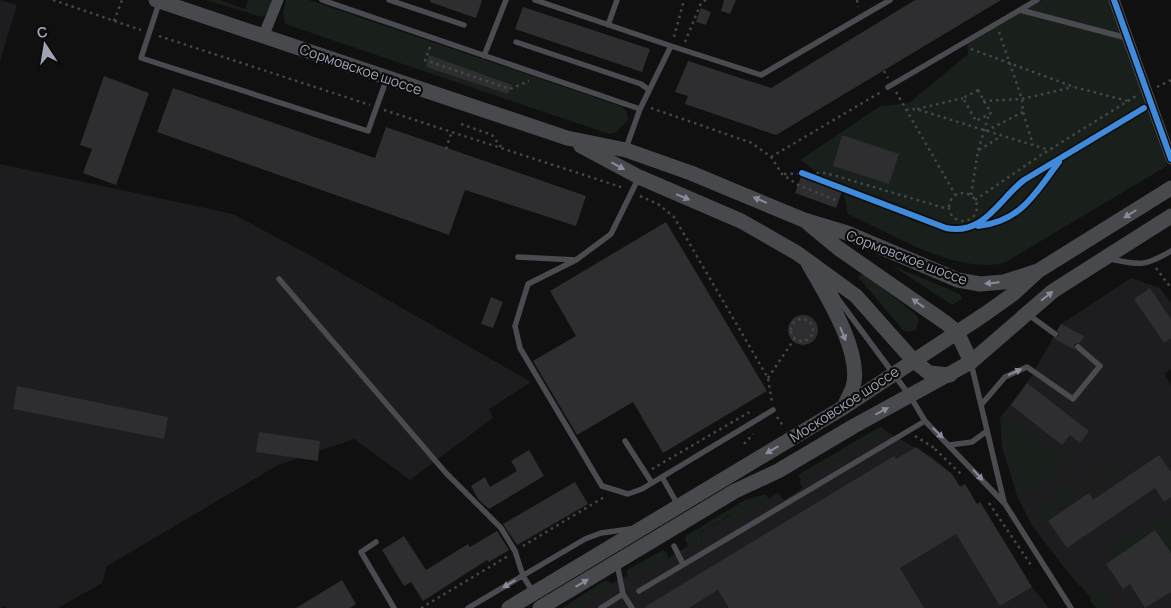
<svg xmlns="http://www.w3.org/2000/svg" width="1171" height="608" viewBox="0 0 1171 608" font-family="Manrope,sans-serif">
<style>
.built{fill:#1d1d1f}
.green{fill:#191f1a}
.building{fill:#2e2e30}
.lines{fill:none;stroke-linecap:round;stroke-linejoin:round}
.path{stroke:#45464b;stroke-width:2.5;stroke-dasharray:2.5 4;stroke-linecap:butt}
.service{stroke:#4a4a50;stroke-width:5.5}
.minor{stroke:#4a4a50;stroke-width:11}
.secondary{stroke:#48494d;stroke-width:15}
.cycleway-casing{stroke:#0b0b0c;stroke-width:9}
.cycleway{stroke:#408adc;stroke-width:6}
.oneway{fill:#898c9a}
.oneway2{fill:#8a8d9a}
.labels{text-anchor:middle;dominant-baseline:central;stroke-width:4.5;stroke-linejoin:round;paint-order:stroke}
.street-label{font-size:14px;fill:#9fa3b3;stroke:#0b0b0c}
</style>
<rect width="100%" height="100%" fill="#101010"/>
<!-- built -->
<path class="built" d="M0 0 17 5 0 61Z
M0 164 233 214 315 258 531 382 489 409 493 418 410 480 354 439 278 465 107 566 102 583 58 608H6L5 606 0 608Z
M1131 278 1160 288 1171 303V369L1164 374 1171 385V608H1102L1074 580 1033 527 1018 498 1002 447 1000 418 1031 377 1061 324Z
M887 432 932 457 952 474 960 486 965 484 972 497V507L980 502 1032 587 1049 608H578L610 588 611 584 655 561 660 563 688 546 695 547 702 543 701 532 731 515 736 523 743 514 778 493 784 500 803 488 799 481 836 459 847 463 852 460 848 451 878 434 884 438Z"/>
<!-- green -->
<path class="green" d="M206 0H220L245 9 248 0H273L266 14 262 17Z
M286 0H309L623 107 627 113 628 120 617 132 609 134 285 24 283 13Z
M1042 0H1110L1167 166 1004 263C954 274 892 234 848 214L845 199 842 192 801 177 822 176 800 160 880 106 909 103 968 54 967 44Z
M891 265 960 294 962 299 952 305Z
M863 273 915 314 919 319 916 330 909 332 903 330 858 277Z
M1006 417 1065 461 1066 466 1023 492 1019 490 1005 446 1003 421Z
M882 427 887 432 884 438 878 434 849 451 852 460 846 463 836 459 801 480 798 475 876 429Z
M1113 466 1121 467 1122 473 1104 487H1097L1094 478Z
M1070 486 1077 487V494L1046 518H1039L1038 509Z
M765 494 769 499 743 514 742 519 736 523 730 515 701 532 702 543 695 548 688 546 685 539 687 535 745 500Z
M1155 520 1171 523V579L1129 581 1111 558V547L1141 527 1147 529 1145 538 1157 534 1151 527Z
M663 550 667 553 668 559 660 563 655 561 628 577 627 570Z
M604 581H609L611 584 610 588 578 608H562Z
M1101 590 1109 598 1107 606 1116 608H1096L1090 601 1091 592Z"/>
<!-- building -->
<path class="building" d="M430 0H482L476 18 430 2Z
M724 0H736L730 14 721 11Z
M915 0H1001L776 135 685 104 688 96 675 92 688 61 771 88Z
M523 7 650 49 642 72 515 29Z
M701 8 711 12 706 25 696 22Z
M429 55 512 85 508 94 426 67Z
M104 76 149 93 116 185 83 173 92 149 80 145Z
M173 88 375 158 386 127 586 196 576 226 465 190 449 235 157 132Z
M842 135 899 154 889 184 833 166Z
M801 177 842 192 836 208 795 193Z
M666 222 767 391 663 453 633 402 577 435 533 361 576 336 550 291Z
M1150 288 1171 319V338L1164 343 1134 299Z
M491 297 503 302 493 328 481 324Z
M788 330a15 15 0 1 1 30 0a15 15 0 1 1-30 0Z
M1061 324 1084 336 1080 343 1074 344 1075 350 1053 338 1059 336 1057 330Z
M1027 383 1089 431 1080 443 1070 435 1062 445 1011 405Z
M17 386 168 417 164 439 13 409Z
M259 432 320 441 318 461 256 452Z
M916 447 952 474 960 487 965 484 977 504 980 502 1032 587 1000 606 956 534 900 568 924 608H729L718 590 689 608H643L894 456 896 459Z
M529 450 544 476 489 509 478 499 471 486 485 477 490 487 517 471 511 461Z
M1159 455 1171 472V497L1164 502 1155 488 1067 548 1048 521 1089 493 1093 500Z
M575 482 588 504 517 545 503 524Z
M1155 530 1171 553V592L1145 608 1130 584 1123 589 1106 564Z
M497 531 509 550 489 562 487 560 423 601 411 582 404 586 382 550 404 536 426 570 468 544 470 547Z
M342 580 356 604 350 608H296Z"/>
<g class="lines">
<!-- path -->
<path class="path" d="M53 0 141 30
M857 0 858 7
M114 21 122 0
M999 32 1022 99 1023 112 1033 145
M159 36 370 105
M674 37 684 0
M685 42 701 3 706 0
M430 47 425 60 510 89 529 81
M971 49 1074 87 1128 101
M884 71 888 78
M1157 87 1171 80
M978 90 991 113 976 121 963 98Z
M896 92 955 194
M983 101 1022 99 1073 87
M651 108 752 143 771 157 782 174 798 185 838 201
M917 109 963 98
M384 110 624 188
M906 110 916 109 1049 150
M461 124 492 135 501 147
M986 131 1023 112
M446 149 452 131
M979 150 1000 137
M771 157 881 92
M784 174 826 173 948 209
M949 207a14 14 0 1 1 28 0a14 14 0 1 1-28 0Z
M971 195 978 151 989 114
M640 196 658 204 674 217 768 378 772 403
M975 200 1041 155 1136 96
M1156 268 1171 288
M791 330a11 11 0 1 1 22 0a11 11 0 1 1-22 0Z
M768 378 795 338
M777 417 784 427
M915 436 936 449
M744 444 753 434
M935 449 963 476
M652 469 753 410
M989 503 1031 565
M523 546 606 496
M421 608 508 556"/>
<!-- service -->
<path class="service" d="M322 0 640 109
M389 0 464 25
M535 0 671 46 640 109 626 148
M159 3 141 58 368 131 387 78
M1020 10 1127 38
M608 25 617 0
M516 42 641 84 649 90
M671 46 761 75 890 0
M484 56 506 0
M888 87 1037 0
M518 257 576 260 611 234 639 177
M1110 259C1139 265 1144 267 1171 251
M576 260 528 284 515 326 520 348 602 486 628 494 642 489 773 410
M279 279 446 473 501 528 515 551 523 576 533 592
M829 281 838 299 910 396 925 421 1005 504 1071 608
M1029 315 1055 334
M971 363 1004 502
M981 405 1005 377 1027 367 1073 399 1100 366 1078 347
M625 441 652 483
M950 445 972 442 987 431
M662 477 678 505
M376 542 361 552 394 608
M674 546 683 564
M617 563 623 594 632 608
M639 591 925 421
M468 608 585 539 601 533 630 529
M601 608 623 594"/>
<!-- minor -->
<path class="minor" d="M1114 0 1171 159
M263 37 278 0"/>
<!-- secondary -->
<path class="secondary" d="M156 0 567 138 626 150 691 173 804 220 847 233 958 280 980 284 1004 282 1038 271
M581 146 639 177 741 221 797 253 856 296 913 360 929 373 950 375
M809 224 838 248 946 323 957 332 971 362
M808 263C825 293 863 352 853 387 851 393 847 399 845 405
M509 608 844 407 985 314 1013 294 1038 271 1171 188
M540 608 735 491 778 471 854 426 971 362 1053 291 1171 216"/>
<!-- cycleway casing -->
<g class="cycleway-casing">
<path id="cycleway" d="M1114 0 1171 159
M802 173 946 228C984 236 999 199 1024 180L1144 108
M978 226C1022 221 1035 193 1059 162"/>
</g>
<!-- cycleway -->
<use href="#cycleway" class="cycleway"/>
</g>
<!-- one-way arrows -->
<defs><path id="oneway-solid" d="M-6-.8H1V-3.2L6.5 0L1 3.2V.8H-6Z" transform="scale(1.25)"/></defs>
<g class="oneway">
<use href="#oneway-solid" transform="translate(618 166) rotate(29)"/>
<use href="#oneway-solid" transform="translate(683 197) rotate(23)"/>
<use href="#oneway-solid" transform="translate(760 200) rotate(-157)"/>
<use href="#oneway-solid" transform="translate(1130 214) rotate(148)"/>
<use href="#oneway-solid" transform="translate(992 283) rotate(174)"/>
<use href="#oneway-solid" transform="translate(1047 296) rotate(-38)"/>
<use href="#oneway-solid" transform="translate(918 303) rotate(-144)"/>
<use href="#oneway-solid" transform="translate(843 334) rotate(68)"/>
<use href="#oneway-solid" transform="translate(882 411) rotate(-28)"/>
<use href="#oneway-solid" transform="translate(772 450) rotate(149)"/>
<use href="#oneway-solid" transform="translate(582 583) rotate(-31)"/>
</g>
<g class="oneway2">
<use href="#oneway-solid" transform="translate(1015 372) rotate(-25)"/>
<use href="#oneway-solid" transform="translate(938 433) rotate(44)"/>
<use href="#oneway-solid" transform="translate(978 475) rotate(48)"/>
<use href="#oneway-solid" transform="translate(509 584) rotate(149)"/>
</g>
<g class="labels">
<!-- street labels -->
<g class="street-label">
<text transform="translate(361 69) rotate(19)">Сормовское шоссе</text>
<text transform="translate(907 257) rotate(21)">Сормовское шоссе</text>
<text transform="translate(844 404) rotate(-33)">Московское шоссе</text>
</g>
</g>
<!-- north arrow -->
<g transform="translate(45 45) rotate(348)" stroke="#0b0b0c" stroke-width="4" paint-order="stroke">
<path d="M0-4L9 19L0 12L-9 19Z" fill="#9fa3b3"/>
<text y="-8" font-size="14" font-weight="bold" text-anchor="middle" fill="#9fa3b3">С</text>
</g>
</svg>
